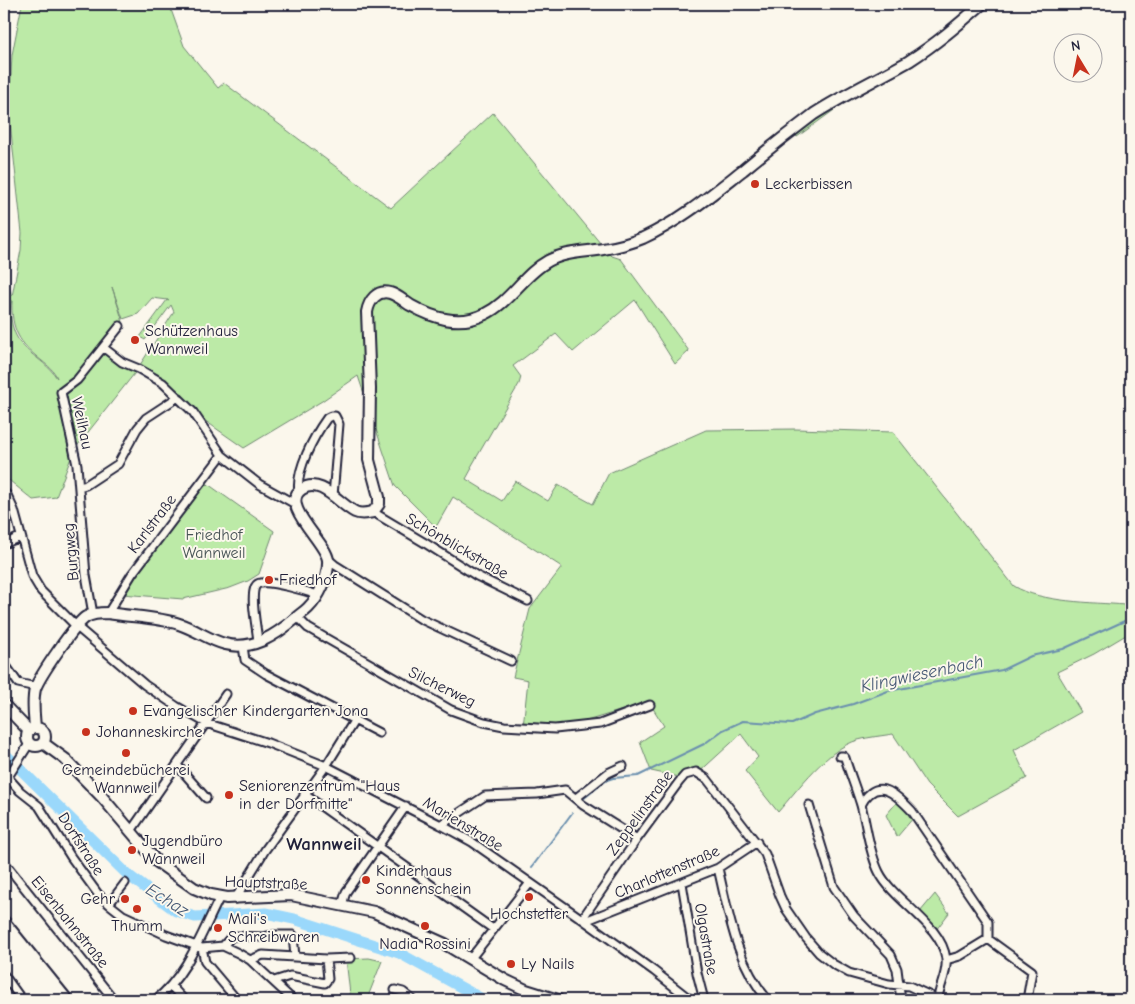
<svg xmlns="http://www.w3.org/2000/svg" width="1135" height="1004" viewBox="0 0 1135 1004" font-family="'Comic Neue',sans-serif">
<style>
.green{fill:#bceaa7;stroke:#6f8671;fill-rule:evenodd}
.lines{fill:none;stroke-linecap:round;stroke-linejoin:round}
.stream{stroke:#6a8fae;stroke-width:2}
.river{stroke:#9ad8fb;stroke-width:11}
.street-casing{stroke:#22223b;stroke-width:11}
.secondary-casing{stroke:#22223b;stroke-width:14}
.street{stroke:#fbf7ec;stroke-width:7}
.secondary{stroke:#fbf7ec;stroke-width:10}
.rail{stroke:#22223b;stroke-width:2}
.poi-dot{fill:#c8321e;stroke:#fbf7ec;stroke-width:2}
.labels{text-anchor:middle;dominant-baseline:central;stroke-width:4;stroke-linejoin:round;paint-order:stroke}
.poi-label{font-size:16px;fill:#22223b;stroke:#fbf7ec;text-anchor:start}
.street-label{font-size:16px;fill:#22223b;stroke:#fbf7ec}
.park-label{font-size:16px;fill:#485456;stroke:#fbf7ec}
.water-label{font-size:18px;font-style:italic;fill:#465975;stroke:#fbf7ec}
.quarter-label{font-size:19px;font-weight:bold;fill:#22223b;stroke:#fbf7ec}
</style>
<rect width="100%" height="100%" fill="#fbf7ec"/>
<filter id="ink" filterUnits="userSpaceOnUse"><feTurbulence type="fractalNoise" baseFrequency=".02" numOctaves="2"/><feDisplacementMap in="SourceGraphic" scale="10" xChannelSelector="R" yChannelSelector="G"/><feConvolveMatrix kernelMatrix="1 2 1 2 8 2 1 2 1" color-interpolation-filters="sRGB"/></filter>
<g filter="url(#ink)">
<!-- green -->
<path class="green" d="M22 4H169L184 46 218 88 224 83 391 208 493 113 605 249 612 256 621 259 689 351 675 364 635 300 573 352 556 334 513 366 521 377 519 384 471 467 472 468 466 479 502 501 515 481 548 501 558 485 593 504 609 473 706 430 796 429 893 432 1014 586C1042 603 1092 602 1125 605L1131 601V632L1094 654 1057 672 1081 712 1014 750 1027 778 958 816 927 785 893 734C881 736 869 737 858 740 827 749 799 788 778 812L745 771 758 757 741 734 695 776 690 775 679 777 651 771 640 742 664 726 649 702 573 725 523 727 528 680 513 677 530 609 562 567 453 497 436 527 395 486 358 376 322 401 244 448 194 413 143 371 140 365 174 312 171 305 145 340 140 337 167 300 169 301 168 300 152 298 138 314 123 319 112 287 123 322 103 348 61 392 66 399V395L80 383 105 353 138 369 74 450 56 497 33 500 4 476V276L12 296 21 250 22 233 9 113 12 55ZM12 300C11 330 19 343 42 361 48 366 54 370 57 378 41 354 16 353 11 319 10 312 10 305 12 300Z
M950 33 953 37 911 67 841 105 797 137 792 131Z
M205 482 274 531 259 574 248 581 230 588 183 599 122 594 130 579Z
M898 801 914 817 897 837 886 815Z
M935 894 949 913 936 930 920 912Z
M369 958 382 961 367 999 350 994 346 959Z"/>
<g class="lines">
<!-- stream -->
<path class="stream" d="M583 799 607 780 613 778 638 776 704 744 723 730 743 721 792 724 815 714 853 704 888 691 1002 670 1031 656 1063 649 1131 618
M532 867 572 813"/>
<!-- river -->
<path class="river" d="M4 753 128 875 176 911 195 917 266 913 294 919 399 953 484 1000"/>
<!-- street casing -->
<g class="street-casing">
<path id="street" d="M104 348 122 362 139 369 163 383 193 412 222 455 259 484 295 504
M79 487 86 485 118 464 137 429 146 418 178 397
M4 492 7 495 14 510 32 576 41 591 77 627 145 685 176 706 206 723 268 743 326 766 441 825 472 842 582 919 654 971 691 1000
M299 492C295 471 314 436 327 418L331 416H335L339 424 333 496
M373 512 425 543 477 576 528 601
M4 544 20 537
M328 559 335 565 421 619 511 661
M108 613 132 574 222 455
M93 614 86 575 77 465 61 392 77 380 120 326
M297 617 308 628 451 710 484 722 504 726 555 729 600 724 650 705
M258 642C257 628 250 599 255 587 256 585 258 583 261 583 272 581 306 591 318 595
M243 646 245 660 266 674 379 733
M4 663 18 683 36 687
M840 756H843L845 758C850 774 856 789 861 805 867 827 869 852 879 872 894 902 942 924 946 959 948 974 938 988 938 1000
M177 765 206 798
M4 773 20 791 39 806 71 857 98 894 109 904 123 915 166 935 202 948 223 946 238 953 250 960 293 1000
M4 783 29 744
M304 794 493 929
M576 798 608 773 623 766
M809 805 834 887 854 916 891 955 897 969 901 1000
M861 805C877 775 896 794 912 811L988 922V939L960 956 946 960
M441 825 485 796 537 794 565 790 583 805 637 839
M131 831 226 694
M4 862 114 1000
M718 868C729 915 736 963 768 1000
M682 883 697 973 704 1000
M235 899 265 850 326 766 354 721
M109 904 125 883
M342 905 346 892 406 806
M582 919 637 839 679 782 685 775 696 772 707 779 765 854 780 896 786 909 806 938 819 953 833 964 849 973 889 984 909 986 937 999
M585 921 718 868 757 842
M988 939 1032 971 1027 1000
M223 946 232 936 263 937 274 935H293L295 957
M202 948 205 962 237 1000
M471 958 530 883
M250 960 263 955 326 959 351 958
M4 975 22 1000
M274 981 290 976 325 983 328 979 326 959
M171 986 184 1000
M395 990 403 992 413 1000
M155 1000C187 976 202 932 220 897"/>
</g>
<!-- secondary casing -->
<g class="secondary-casing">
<path id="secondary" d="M4 705 29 731
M35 727C34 715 32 702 35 689 39 677 75 624 86 617 93 613 101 613 108 613 131 617 158 617 179 624 195 629 209 640 225 644 253 651 276 635 296 618 300 614 304 612 308 608 319 597 329 577 328 560 326 542 278 504 302 489 321 477 339 504 355 512 361 515 367 513 373 512L379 504V497L369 460 370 389 367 312C369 301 377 289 390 293 397 295 404 301 410 305 433 318 459 327 485 314 510 302 524 274 548 261 564 252 585 252 603 249 617 247 631 243 643 238 680 221 711 195 743 170 766 151 790 132 814 114 845 94 878 79 909 61 936 44 959 24 982 4
M27 737a9 9 0 1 1 18 0a9 9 0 1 1-18 0Z
M43 743 65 759 102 797 156 861 194 888 211 895 227 898 291 895 374 912 445 944 505 980 526 990 558 1000"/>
</g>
<!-- street -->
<use href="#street" class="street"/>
<!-- secondary -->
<use href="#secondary" class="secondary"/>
<!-- rail -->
<path class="rail" d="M4 912 75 1000"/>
</g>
</g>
<!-- markers -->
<g class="poi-dot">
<circle cx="755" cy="184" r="5"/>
<circle cx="135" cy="340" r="5"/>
<circle cx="269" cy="580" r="5"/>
<circle cx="133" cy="711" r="5"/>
<circle cx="86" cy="732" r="5"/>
<circle cx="126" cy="753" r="5"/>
<circle cx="229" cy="795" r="5"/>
<circle cx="132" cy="850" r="5"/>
<circle cx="366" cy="880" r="5"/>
<circle cx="529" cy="897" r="5"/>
<circle cx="125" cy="899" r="5"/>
<circle cx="137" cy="909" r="5"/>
<circle cx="425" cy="926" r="5"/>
<circle cx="218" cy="928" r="5"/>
<circle cx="511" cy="964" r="5"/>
</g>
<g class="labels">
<!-- poi labels -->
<g class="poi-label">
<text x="765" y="184">Leckerbissen</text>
<text x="145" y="331">Schützenhaus<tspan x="145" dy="18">Wannweil</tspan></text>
<text x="279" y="580">Friedhof</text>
<text x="143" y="711">Evangelischer Kindergarten Jona</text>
<text x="96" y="732">Johanneskirche</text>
<text x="126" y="770" text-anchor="middle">Gemeindebücherei<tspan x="126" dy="18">Wannweil</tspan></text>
<text x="239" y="786">Seniorenzentrum "Haus<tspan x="239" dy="18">in der Dorfmitte"</tspan></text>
<text x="142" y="841">Jugendbüro<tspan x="142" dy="18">Wannweil</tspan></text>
<text x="376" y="871">Kinderhaus<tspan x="376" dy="18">Sonnenschein</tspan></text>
<text x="115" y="899" text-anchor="end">Gehr</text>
<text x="529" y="914" text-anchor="middle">Hochstetter</text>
<text x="228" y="919">Mali's<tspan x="228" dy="18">Schreibwaren</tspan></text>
<text x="137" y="926" text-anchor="middle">Thumm</text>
<text x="425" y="944" text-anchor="middle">Nadia Rossini</text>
<text x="521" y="964">Ly Nails</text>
</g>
<!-- street labels -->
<g class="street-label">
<text transform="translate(82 423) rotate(78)">Weilhau</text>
<text transform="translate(152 524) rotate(-53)">Karlstraße</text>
<text transform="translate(457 546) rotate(30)">Schönblickstraße</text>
<text transform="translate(71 552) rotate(-95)">Burgweg</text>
<text transform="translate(442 687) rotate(26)">Silcherweg</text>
<text transform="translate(640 813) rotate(-54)">Zeppelinstraße</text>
<text transform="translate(463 824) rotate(31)">Marienstraße</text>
<text transform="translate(81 844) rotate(57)">Dorfstraße</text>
<text transform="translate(667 872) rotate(-23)">Charlottenstraße</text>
<text transform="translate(266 883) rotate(2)">Hauptstraße</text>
<text transform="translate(70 922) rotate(51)">Eisenbahnstraße</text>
<text transform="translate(706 939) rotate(80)">Olgastraße</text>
</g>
<!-- park labels -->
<g class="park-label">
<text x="214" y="535">Friedhof<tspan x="214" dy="18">Wannweil</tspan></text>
</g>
<!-- water labels -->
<g class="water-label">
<text transform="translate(922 674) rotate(-12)">Klingwiesenbach</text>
<text transform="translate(167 900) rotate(32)">Echaz</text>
</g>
<!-- quarter labels -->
<g class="quarter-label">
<text x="324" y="844">Wannweil</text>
</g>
</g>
<!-- margin -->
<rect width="1135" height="1004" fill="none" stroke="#fbf7ec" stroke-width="20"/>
<rect x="10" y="10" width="1115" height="984" fill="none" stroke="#22223b" stroke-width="2" filter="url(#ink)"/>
<!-- north arrow -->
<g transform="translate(1078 58) rotate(350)"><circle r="24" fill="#fbf7ec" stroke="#a4a2a5"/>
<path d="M0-4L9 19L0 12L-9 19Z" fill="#c8321e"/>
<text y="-8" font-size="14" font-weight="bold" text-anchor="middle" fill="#22223b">N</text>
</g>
</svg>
